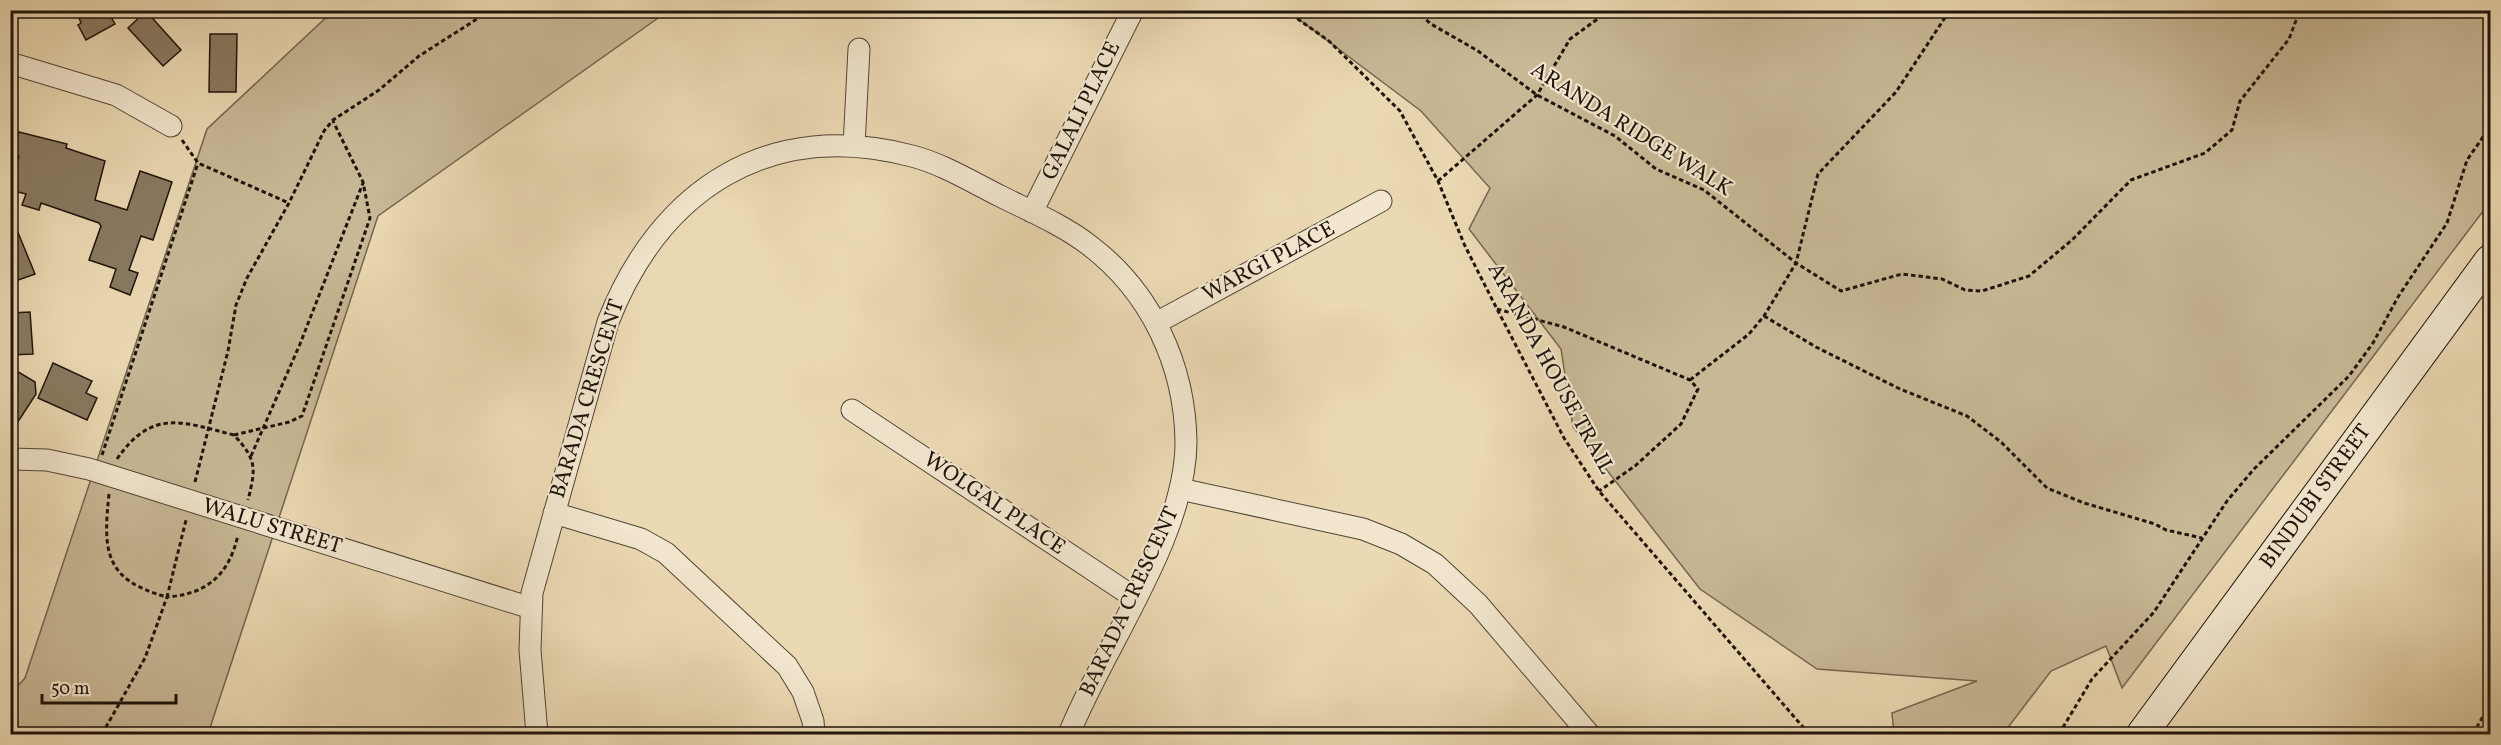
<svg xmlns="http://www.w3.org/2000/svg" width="2501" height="745" viewBox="0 0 2501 745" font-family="Vollkorn,serif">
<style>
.green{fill:#c8b896;stroke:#736650;stroke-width:1.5}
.building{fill:#897a62;stroke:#1e140b;stroke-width:1.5}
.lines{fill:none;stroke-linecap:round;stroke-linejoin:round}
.minor-casing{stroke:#514535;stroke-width:23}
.secondary-casing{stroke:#1e140b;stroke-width:32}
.path{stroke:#1e140b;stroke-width:3;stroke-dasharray:4.5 3;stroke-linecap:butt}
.minor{stroke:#f2e6ce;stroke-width:21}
.secondary{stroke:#f2e6ce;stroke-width:30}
.labels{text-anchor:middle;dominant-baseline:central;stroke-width:4.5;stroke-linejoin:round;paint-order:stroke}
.street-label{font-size:22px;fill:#1e140b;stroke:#f2e6ce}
</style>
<rect width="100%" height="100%" fill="#ebd9b3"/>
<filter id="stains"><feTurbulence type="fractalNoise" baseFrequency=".00333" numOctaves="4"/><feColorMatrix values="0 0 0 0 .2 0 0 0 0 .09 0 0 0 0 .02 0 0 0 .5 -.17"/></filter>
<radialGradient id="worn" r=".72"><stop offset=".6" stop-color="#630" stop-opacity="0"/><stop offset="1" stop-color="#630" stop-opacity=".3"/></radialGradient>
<!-- green -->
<path class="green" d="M333 11H668L378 216 208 734H11L10 694 25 678 207 129Z
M1288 11H2490V202L2122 688 2106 646 2051 671 2003 734H1894L1892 713 1977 681 1817 669 1700 589 1573 427 1561 349 1469 229 1490 188 1421 111Z"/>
<!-- building -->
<path class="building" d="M76 10H107L115 24 86 40 78 25 81 23Z
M146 11 181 50 163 66 128 28Z
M210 34H237L236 92H209Z
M19 132 67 144 66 148 105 161 95 200 127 210 140 171 172 182 153 240 141 236 129 270 138 273 130 295 110 287 116 269 89 260 101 226 99 223 41 203 39 210 22 205 26 194 10 190 19 156 12 154Z
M10 213 35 274 10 283Z
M30 312 33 354 10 355V313Z
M53 363 92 381 86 393 97 398 87 420 38 398Z
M10 367 35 382 36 394 10 434Z"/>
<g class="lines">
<!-- minor casing -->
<g class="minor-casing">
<path id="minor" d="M10 63 116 95 171 126
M854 146 859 49
M1032 212 1133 10
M1156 323 1381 201
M852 410 1135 598
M10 459 47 460 89 469 531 608
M1180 489 1363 529 1401 544 1435 564 1478 604 1589 734
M554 513 641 539 666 553 787 666 803 692 813 721 814 734
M537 734 530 650 532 593 608 322C660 189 769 118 912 156 943 164 972 182 1000 196 1030 211 1063 225 1089 245 1151 292 1185 365 1186 442 1186 536 1104 646 1069 734"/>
</g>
<!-- secondary casing -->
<g class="secondary-casing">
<path id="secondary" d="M2142 734 2490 260"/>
</g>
<!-- path -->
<path class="path" d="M1285 10 1329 41 1400 111 1438 181 1465 246 1497 309 1564 438 1599 491 1809 734
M1415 10 1431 24 1478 51 1537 95 1615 136 1656 169 1704 190 1796 263 1841 291 1902 274 1942 279 1965 290 1982 291 2029 276 2072 240 2131 180 2205 153 2232 130 2240 101 2289 39 2300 10
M182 140 198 163 289 203
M1438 181 1537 95 1570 39 1610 10
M1497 309 1564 327 1690 380 1698 389 1681 424 1635 466 1599 491
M1764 316 1816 347 1900 389 1967 416 2001 442 2047 488 2084 503 2155 524 2166 530 2202 538
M1690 380 1749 334 1764 316 1796 263 1818 174 1896 92 1950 10
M234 435 289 422 302 416 370 218 363 182 333 121
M102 455 198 163
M251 456 300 344 363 183
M117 459C152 408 183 422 234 435 257 460 256 468 248 500
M195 482 228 351 236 305 247 278 289 203 324 131 333 120 379 90 419 56 491 10
M109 494C103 551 104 580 167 597L186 520
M102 734 145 658 167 597C207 594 229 575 238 535
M2059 734 2092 679 2154 612 2227 501 2254 469 2349 376 2373 343 2398 297 2447 223 2467 160 2490 127
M2473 734 2490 704"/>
<!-- minor -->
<use href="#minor" class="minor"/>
<!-- secondary -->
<use href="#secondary" class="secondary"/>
</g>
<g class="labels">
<!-- street labels -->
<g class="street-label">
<text transform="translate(1082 111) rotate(-64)">GALALI PLACE</text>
<text transform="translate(1631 130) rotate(32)">ARANDA RIDGE WALK</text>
<text transform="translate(1269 262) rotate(-28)">WARGI PLACE</text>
<text transform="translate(1550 369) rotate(61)">ARANDA HOUSE TRAIL</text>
<text transform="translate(588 399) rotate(-73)">BARADA CRESCENT</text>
<text transform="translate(2316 497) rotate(-54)">BINDUBI STREET</text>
<text transform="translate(994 504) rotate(34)">WOLGAL PLACE</text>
<text transform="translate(272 527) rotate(17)">WALU STREET</text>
<text transform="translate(1130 602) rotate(-65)">BARADA CRESCENT</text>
</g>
</g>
<!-- margin -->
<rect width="2501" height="745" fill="none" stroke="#ebd9b3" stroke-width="36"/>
<rect x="12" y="12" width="2477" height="721" fill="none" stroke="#1e140b" stroke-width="3"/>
<rect x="18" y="18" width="2465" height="709" fill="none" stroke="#1e140b" stroke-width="1.5"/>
<!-- scale -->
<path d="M42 694v9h134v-9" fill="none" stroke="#1e140b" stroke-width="3"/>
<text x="51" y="694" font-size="18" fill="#1e140b" stroke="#f2e6ce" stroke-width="4.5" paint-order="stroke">50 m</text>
<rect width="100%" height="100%" filter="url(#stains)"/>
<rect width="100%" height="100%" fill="url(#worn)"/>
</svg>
